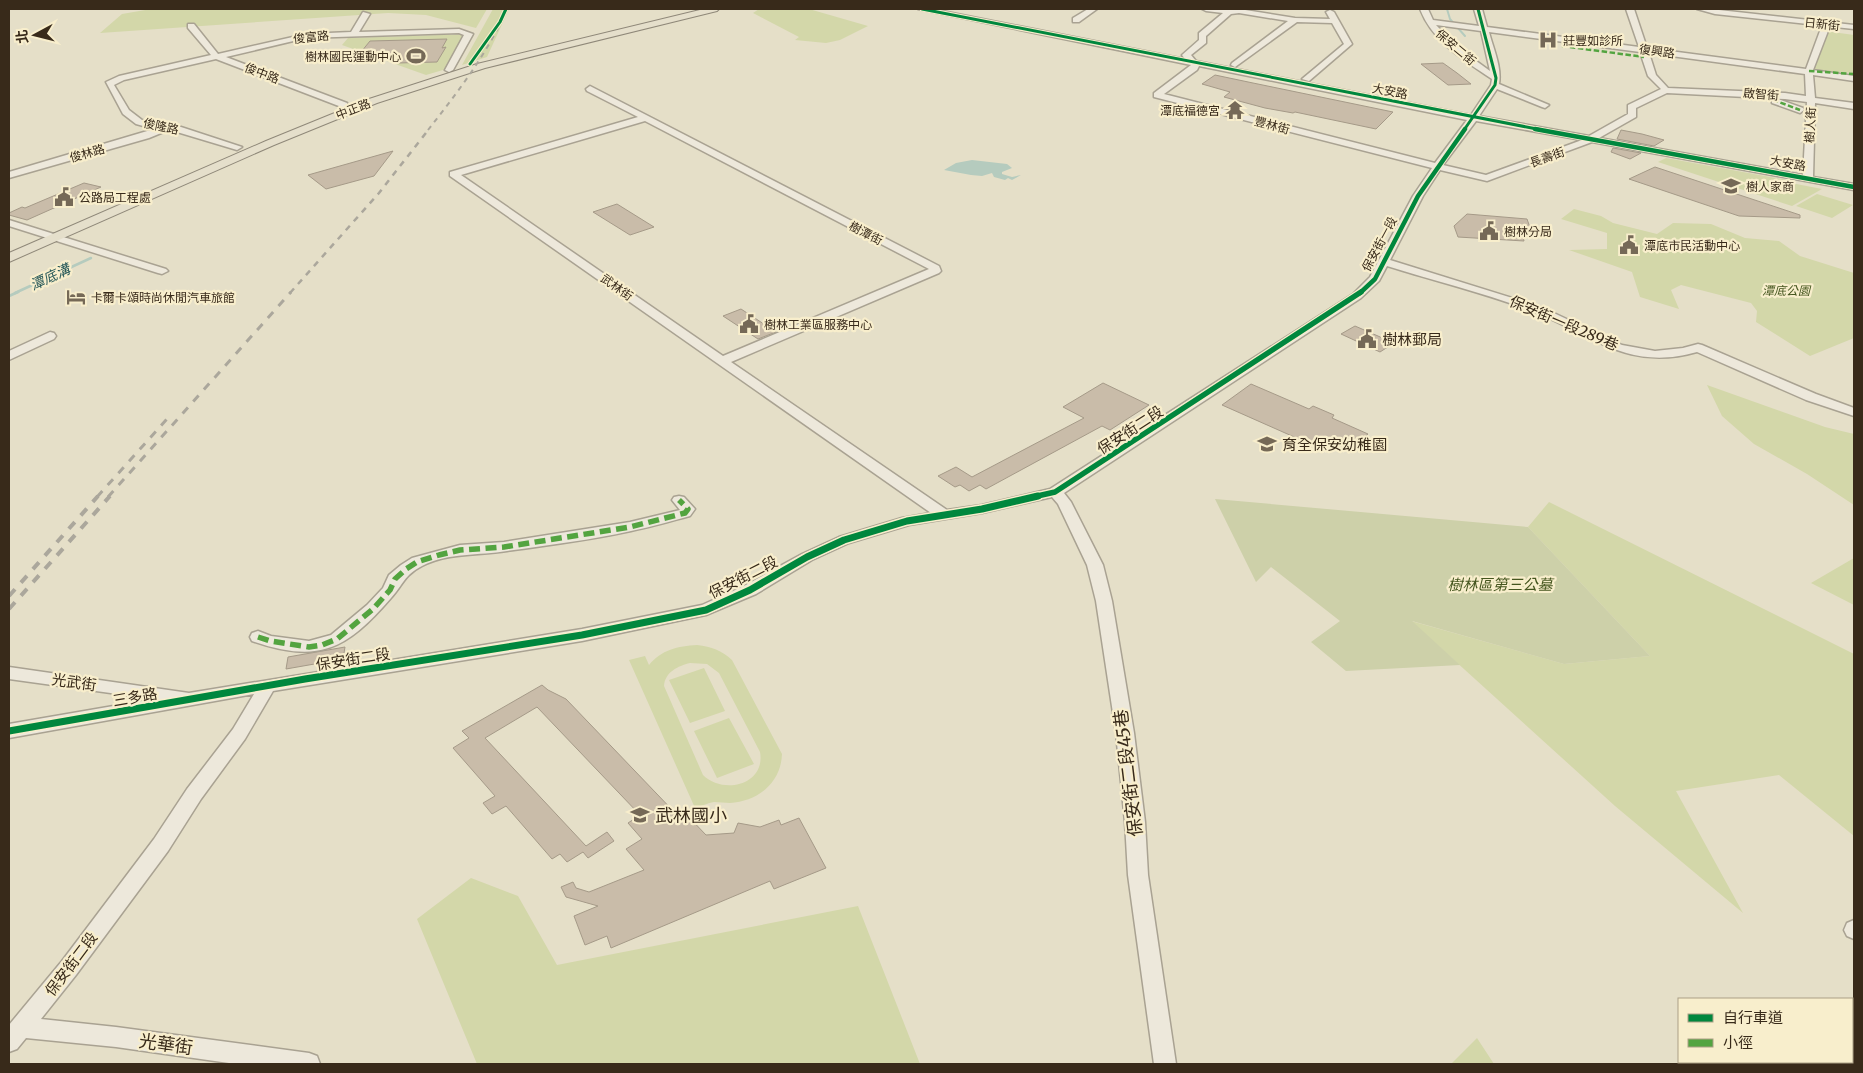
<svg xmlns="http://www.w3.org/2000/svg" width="1863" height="1073" viewBox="0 0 1863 1073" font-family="Merriweather,'Noto Sans TC',serif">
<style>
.green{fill:#d3d7a9;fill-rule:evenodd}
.cemetery{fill:#cdd0a9}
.water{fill:#b5cbbe}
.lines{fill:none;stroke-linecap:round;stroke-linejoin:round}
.stream-far2{stroke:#b5cbbe;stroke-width:2}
.stream-far1{stroke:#b5cbbe;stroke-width:2.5}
.stream{stroke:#b5cbbe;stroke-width:3}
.building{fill:#c9bca9;stroke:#a59a88}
.minor-casing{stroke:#a9a292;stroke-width:3}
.major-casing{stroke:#8f8879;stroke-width:2}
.minor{fill:#ede8db;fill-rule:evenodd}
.major{fill:#e5dfcb;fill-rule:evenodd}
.rail-far3{stroke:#aba79c;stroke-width:2;stroke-dasharray:5 5;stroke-linecap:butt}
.rail-far2{stroke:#aba79c;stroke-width:2.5;stroke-dasharray:6 6;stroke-linecap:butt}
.rail-far1{stroke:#aba79c;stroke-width:3;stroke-dasharray:8 8;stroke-linecap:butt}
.rail{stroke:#aba79c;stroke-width:4;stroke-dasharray:9 9;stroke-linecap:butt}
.quiet-far1{stroke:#53a440;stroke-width:2.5;stroke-dasharray:5.5 2.5;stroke-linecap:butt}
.quiet{stroke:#53a440;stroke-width:5.5;stroke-dasharray:11 5.5;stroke-linecap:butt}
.cycleway-far3-casing{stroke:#f8eecc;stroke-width:5}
.cycleway-far2-casing{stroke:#f8eecc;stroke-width:6}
.cycleway-far1-casing{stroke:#f8eecc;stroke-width:8}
.cycleway-casing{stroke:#f8eecc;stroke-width:10}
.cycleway-far3{stroke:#00873e;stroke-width:3}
.cycleway-far2{stroke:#00873e;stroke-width:4.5}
.cycleway-far1{stroke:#00873e;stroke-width:5.5}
.cycleway{stroke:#00873e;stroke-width:7}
.labels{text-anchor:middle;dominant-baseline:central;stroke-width:4.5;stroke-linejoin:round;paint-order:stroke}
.far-street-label{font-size:12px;fill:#382a1a;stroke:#f8eecc}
.far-poi-label{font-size:12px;fill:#382a1a;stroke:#f8eecc;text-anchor:start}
.far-park-label{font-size:12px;font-style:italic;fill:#45561f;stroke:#f8eecc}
.far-water-label{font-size:14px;font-style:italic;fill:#285959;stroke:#f8eecc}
.street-label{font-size:15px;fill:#382a1a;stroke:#f8eecc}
.poi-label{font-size:15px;fill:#382a1a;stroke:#f8eecc;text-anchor:start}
.park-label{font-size:15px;font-style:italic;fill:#45561f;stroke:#f8eecc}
.near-street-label{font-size:18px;fill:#382a1a;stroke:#f8eecc}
.near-poi-label{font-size:18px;fill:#382a1a;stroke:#f8eecc;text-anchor:start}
</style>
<rect width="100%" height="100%" fill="#e5dfc8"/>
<!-- green -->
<path class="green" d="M151 9H487L476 28 426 15 388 13 100 33 122 14Z
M493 9H509L487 57 462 65Z
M759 9H809L868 26 840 40 826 43 795 40 799 37 753 13Z
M1825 31 1854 35V73L1813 71Z
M473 34 453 67 426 75 342 45 348 38Z
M1666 158 1787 180 1786 182 1822 189 1792 206 1658 162Z
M1817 194 1853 205 1832 218 1796 206Z
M1574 209 1601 216 1613 223 1657 234 1673 223 1711 224 1745 238 1779 241 1800 256 1854 273V338L1810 356 1756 322 1757 311 1751 303 1681 285 1671 290 1679 309 1640 297 1632 272 1569 250 1607 249V233L1561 219Z
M1707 385 1825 427 1854 434V505L1807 474 1754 444 1722 416Z
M1549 502 1854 654V836L1779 775 1676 791 1743 913 1615 806 1411 621 1564 664 1650 656 1528 527Z
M1854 558V605L1811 583Z
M697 645C712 647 721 650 732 660L782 754C781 783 758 801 730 803 725 803 719 802 714 802 708 803 701 806 695 808L629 660 645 656 649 665C661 650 678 646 697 645ZM690 663 707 664 719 673 760 752C766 785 723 795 703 775L664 686C665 672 678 666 690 663Z
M704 668 725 711 690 723 669 680Z
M729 718 754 764 717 778 694 731Z
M471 878 518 896 557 965 858 906 920 1064H477L417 919Z
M1477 1038 1494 1064H1451Z"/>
<!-- cemetery -->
<path class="cemetery" d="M1215 499 1528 527 1650 656 1564 664 1412 621 1460 665 1346 671 1311 642 1340 621 1271 567 1256 582Z"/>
<!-- water -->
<path class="water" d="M972 160 1007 164 1012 168 1002 172V174L1012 177 1021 175 1012 180 1008 178 1005 180 994 177 992 173 982 176 971 175 944 170 956 163Z"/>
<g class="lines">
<!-- stream-far2 -->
<path class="stream-far2" d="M1447 9 1450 19 1465 36"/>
<!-- stream-far1 -->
<path class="stream-far1" d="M15 293 91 258"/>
<!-- stream -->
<path class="stream" d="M9 296 18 292"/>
</g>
<!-- building -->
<path class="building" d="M447 39 442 48 446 47 437 62 398 63 399 61H391L393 58H372L377 52H361L370 41Z
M1443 63 1457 73 1471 84 1448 85 1421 64Z
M1215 75 1253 83 1393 112 1376 129 1295 112 1293 113 1265 108 1224 97 1230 92 1202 84Z
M1621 130 1642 134 1664 140 1654 146 1617 139Z
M1613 148 1641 153 1630 159 1611 152Z
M393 151 374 176 326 189 308 175Z
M1655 167 1800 215V218L1739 216 1629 179Z
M84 183 101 187 27 220 9 215V213L22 207 25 208Z
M617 204 654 227 630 235 593 212Z
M1467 214 1527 219 1533 236H1523L1524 241 1458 237 1454 226Z
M741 309 776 332 758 339 723 316Z
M1355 326 1394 343 1380 352 1341 334Z
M1103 383 1149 405 1110 430 1102 426 986 489 980 485 969 491 960 485 955 487 938 476 956 467 972 477 1084 418 1063 407Z
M1251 384 1309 409 1313 406 1334 415 1332 418 1368 434 1352 447 1340 442 1328 452 1222 405Z
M345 647 343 659 286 669 288 657Z
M542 685 548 690 566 699 679 817 685 813 706 835 734 833 738 823 760 827 779 820 781 825 799 818 826 868 774 889 770 881 611 948 607 936 585 945 574 916 598 906 566 897 561 887 573 882 576 888 589 892 644 870 626 849 642 839 628 823 640 815 537 707 485 738 586 846 607 832 614 841 588 858 583 852 567 862 560 854 552 859 506 806 492 814 483 803 495 796 453 748 469 738 462 731Z"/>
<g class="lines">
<!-- minor casing -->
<g class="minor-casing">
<path id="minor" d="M918 9H932L1185 59 1182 55 1199 40V33L1223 13 1206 11 1202 9H1239L1295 18 1330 19 1326 12 1330 10 1334 12 1352 44 1309 81 1302 79 1344 44 1332 23 1297 22 1235 67 1231 65 1232 63 1288 21 1239 13 1231 14 1206 36V43L1191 55 1196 61 1471 115 1491 85 1492 79C1462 59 1433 42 1420 9H1428L1433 20 1479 26 1474 9H1482L1487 27 1639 47 1626 9H1634L1647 48 1806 69 1820 31 1817 25 1715 14 1697 9H1710L1854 25V29L1825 26 1828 31 1813 70 1854 76V81L1813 75 1815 98 1854 103V109L1815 103 1813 177 1854 184V190L1592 142 1487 181 1440 170 1423 196 1390 260 1541 307 1622 345 1655 351 1683 348 1698 344 1702 345 1816 394 1854 408V416L1806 400 1697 352C1627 372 1592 334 1532 311 1485 293 1435 281 1387 266L1379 281 1361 298 1064 493 1071 502 1103 565 1112 601 1134 733 1145 822 1148 875 1176 1064H1154L1128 875 1125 822 1116 733 1096 601 1087 565 1058 504 1052 497 982 513 909 525 849 543 812 560 756 594 706 615 582 641 273 691 245 739 201 799 168 851 76 975 41 1019 116 1027 309 1053 317 1056 320 1064H236L116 1047 26 1038 17 1049 9 1052V1025L62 961 154 839 187 789 233 729 254 694 9 738V724L154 699 9 679V667L189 693 582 629 702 605 744 586 802 554 839 537 902 518 931 513 450 176V172L638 117 587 91 586 89 590 86 939 266 941 271 939 273 731 362 947 510 982 505 1050 489 1353 294 1370 277 1413 196 1432 168 1154 97V93L1191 65ZM1436 25 1481 31 1490 71 1457 47ZM1489 32 1640 52 1648 76 1661 89 1628 105V114L1589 136 1479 116 1497 89 1542 107 1545 108 1549 105 1499 84C1502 67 1493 48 1489 32ZM1649 53 1805 74 1806 96 1785 93 1668 88 1656 75ZM1199 66 1467 120 1435 163 1164 94 1197 70ZM1667 93 1785 99 1807 102 1803 175 1599 138 1636 117V108ZM645 121 929 269 723 356 461 175ZM1476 121 1582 140 1486 175 1443 165Z
M1088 9H1097L1079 22H1073V18Z
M363 12 370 14 359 32 459 29 473 34 453 70 449 72 445 70 464 35 459 33 306 38 226 57 347 103V107L344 108 216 59 124 80 114 85 129 110 142 120 150 123 181 127 242 147 237 150 177 132 166 131 149 138 9 178V172L154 129 136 124 123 114 106 82 119 76 211 55 188 28V24H194L218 54 306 34 351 32Z
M1775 98 1803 108 1804 110 1800 113 1772 103V99Z
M9 220 166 269 168 271 162 274 158 273 9 226Z
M50 332 54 333 56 336 54 339 9 360V351Z
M679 496 684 497 695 509 690 516C671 521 651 527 631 531 591 540 549 545 507 551 479 556 449 552 422 566 404 575 403 585 391 598 346 650 319 664 252 641L250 637 252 633 258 631 271 636 309 641 331 635 367 605 383 588 389 575 401 565 412 558 434 552 460 545 504 542 630 522 680 510 672 500 674 497Z
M1854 920V939L1847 936 1844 930 1847 923Z
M1852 1044H1854V1064H1820L1821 1062H1852Z"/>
</g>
<!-- major casing -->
<g class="major-casing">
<path id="major" d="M704 9H719L717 11 485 68 377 103 274 145 9 262V253L266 141 369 99 477 64Z"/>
</g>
<!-- minor -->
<use href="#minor" class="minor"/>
<!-- major -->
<use href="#major" class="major"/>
<!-- rail-far3 -->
<path class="rail-far3" d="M428 130C457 93 488 53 507 9"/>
<!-- rail-far2 -->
<path class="rail-far2" d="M290 293 379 193 429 129"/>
<!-- rail-far1 -->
<path class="rail-far1" d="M97 497 167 419
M108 497 291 292"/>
<!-- rail -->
<path class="rail" d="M9 596 98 496
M9 609 110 496"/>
<!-- quiet-far1 -->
<path class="quiet-far1" d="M1562 46 1644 57
M1809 71 1854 74
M1758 94 1800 110"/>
<!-- quiet -->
<path class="quiet" d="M258 637 270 641 309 647 322 645 337 639 373 609 390 590 395 579 406 569 417 562 439 555 460 550 504 547 630 527 685 513 688 509 679 500"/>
<!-- cycleway-far3 casing -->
<g class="cycleway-far3-casing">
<path id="cycleway-far3" d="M922 9 1542 130
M470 64 500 22 506 9
M1464 130 1495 85 1496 78 1478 9"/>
</g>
<!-- cycleway-far2 casing -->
<g class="cycleway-far2-casing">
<path id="cycleway-far2" d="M1535 129 1854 187
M1360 293 1375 279 1418 196 1465 129"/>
</g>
<!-- cycleway-far1 casing -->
<g class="cycleway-far1-casing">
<path id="cycleway-far1" d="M1033 497 1055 492 1361 292"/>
</g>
<!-- cycleway casing -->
<g class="cycleway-casing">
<path id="cycleway" d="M9 731 305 679 582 635 706 610 750 590 807 557 844 540 907 521 982 509 1038 496"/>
</g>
<!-- cycleway-far3 -->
<use href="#cycleway-far3" class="cycleway-far3"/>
<!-- cycleway-far2 -->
<use href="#cycleway-far2" class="cycleway-far2"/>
<!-- cycleway-far1 -->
<use href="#cycleway-far1" class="cycleway-far1"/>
<!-- cycleway -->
<use href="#cycleway" class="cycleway"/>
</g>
<!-- icons -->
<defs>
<g id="hospital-bare" transform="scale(1.5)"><path d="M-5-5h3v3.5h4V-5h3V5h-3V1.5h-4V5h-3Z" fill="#756957" stroke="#f8eecc" stroke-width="2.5" paint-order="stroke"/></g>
<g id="stadium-bare" transform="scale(1.5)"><path d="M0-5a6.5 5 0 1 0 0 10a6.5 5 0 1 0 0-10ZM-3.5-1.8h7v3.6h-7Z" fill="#756957" stroke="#f8eecc" stroke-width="2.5" paint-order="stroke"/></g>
<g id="temple-bare" transform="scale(1.5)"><path d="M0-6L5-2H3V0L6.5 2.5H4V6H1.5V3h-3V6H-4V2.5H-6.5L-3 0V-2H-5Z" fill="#756957" stroke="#f8eecc" stroke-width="2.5" paint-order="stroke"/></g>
<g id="school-bare" transform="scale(1.5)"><path d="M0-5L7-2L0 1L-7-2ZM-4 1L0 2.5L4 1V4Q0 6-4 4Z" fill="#756957" stroke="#f8eecc" stroke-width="2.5" paint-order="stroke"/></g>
<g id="civic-bare" transform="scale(1.5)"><path d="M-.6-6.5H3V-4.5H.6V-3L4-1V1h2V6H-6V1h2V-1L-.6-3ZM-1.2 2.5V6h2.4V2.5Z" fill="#756957" stroke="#f8eecc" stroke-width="2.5" paint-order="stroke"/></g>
<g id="hotel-bare" transform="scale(1.5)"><path d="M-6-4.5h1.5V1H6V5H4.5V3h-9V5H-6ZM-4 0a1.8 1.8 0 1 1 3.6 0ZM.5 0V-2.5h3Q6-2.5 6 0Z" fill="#756957" stroke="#f8eecc" stroke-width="2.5" paint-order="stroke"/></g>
</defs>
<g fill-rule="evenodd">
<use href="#hospital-bare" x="1548" y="40"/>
<use href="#stadium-bare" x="416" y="56"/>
<use href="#temple-bare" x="1235" y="110"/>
<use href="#school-bare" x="1731" y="186"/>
<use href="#civic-bare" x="64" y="197"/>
<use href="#civic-bare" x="1489" y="231"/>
<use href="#civic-bare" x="1629" y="245"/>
<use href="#hotel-bare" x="76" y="297"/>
<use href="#civic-bare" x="749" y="324"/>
<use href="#civic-bare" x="1367" y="339"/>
<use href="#school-bare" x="1267" y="444"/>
<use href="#school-bare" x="640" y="815"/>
</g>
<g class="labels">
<!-- far-street labels -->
<g class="far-street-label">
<text transform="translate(1822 24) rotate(6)">日新街</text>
<text transform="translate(311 37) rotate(-6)">俊富路</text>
<text transform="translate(1456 47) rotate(40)">保安二街</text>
<text transform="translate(1657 51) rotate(8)">復興路</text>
<text transform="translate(262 73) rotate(21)">俊中路</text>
<text transform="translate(1390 91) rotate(11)">大安路</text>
<text transform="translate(1761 94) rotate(4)">啟智街</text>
<text transform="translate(353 109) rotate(-21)">中正路</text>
<text transform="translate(1272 125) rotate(15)">豐林街</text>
<text transform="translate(1810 125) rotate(-87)">樹人街</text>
<text transform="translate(161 126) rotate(12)">俊隆路</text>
<text transform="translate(87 153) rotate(-16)">俊林路</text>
<text transform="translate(1547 157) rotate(-20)">長壽街</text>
<text transform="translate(1788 163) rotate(10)">大安路</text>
<text transform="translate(866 233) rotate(27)">樹潭街</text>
<text transform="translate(1379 244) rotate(-62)">保安街一段</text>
<text transform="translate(617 287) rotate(35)">武林街</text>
</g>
<!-- far-poi labels -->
<g class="far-poi-label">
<text x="1563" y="40">莊豐如診所</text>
<text x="401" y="56" text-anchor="end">樹林國民運動中心</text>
<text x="1220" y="110" text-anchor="end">潭底福德宮</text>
<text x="1746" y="186">樹人家商</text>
<text x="79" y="197">公路局工程處</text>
<text x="1504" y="231">樹林分局</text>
<text x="1644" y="245">潭底市民活動中心</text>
<text x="91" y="297">卡爾卡頌時尚休閒汽車旅館</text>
<text x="764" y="324">樹林工業區服務中心</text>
</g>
<!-- far-park labels -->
<g class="far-park-label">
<text x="1786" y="290">潭底公園</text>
</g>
<!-- far-water labels -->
<g class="far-water-label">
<text transform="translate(50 277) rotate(-25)">潭底溝</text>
</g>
<!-- street labels -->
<g class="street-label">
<text transform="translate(1564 323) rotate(23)">保安街一段289巷</text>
<text transform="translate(1130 430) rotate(-33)">保安街二段</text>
<text transform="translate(743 577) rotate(-27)">保安街二段</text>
<text transform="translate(353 659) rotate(-9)">保安街二段</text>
<text transform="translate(74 682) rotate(8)">光武街</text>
<text transform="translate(135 697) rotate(-10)">三多路</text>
<text transform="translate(71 964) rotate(-53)">保安街二段</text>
</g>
<!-- poi labels -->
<g class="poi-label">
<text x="1382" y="339">樹林郵局</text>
<text x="1282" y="444">育全保安幼稚園</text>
</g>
<!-- park labels -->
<g class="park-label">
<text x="1500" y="584">樹林區第三公墓</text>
</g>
<!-- near-street labels -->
<g class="near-street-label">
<text transform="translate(1128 773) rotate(-97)">保安街二段45巷</text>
<text transform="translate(166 1044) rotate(8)">光華街</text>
</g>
<!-- near-poi labels -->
<g class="near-poi-label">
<text x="655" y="815">武林國小</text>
</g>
</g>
<!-- border -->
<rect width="1863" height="1073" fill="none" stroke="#382a1a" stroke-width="20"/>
<!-- legend -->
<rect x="1678" y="998" width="175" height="65" fill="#f8eecc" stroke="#aba085"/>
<rect x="1688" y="1014" width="25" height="8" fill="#00873e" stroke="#aba085"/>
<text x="1723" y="1023" font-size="15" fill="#382a1a">自行車道</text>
<rect x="1688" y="1039" width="25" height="8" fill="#53a440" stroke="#aba085"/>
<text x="1723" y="1048" font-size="15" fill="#382a1a">小徑</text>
<!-- north arrow -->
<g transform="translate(35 35) rotate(263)" stroke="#f8eecc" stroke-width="4" paint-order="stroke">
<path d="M0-4L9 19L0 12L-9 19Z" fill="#382a1a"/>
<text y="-8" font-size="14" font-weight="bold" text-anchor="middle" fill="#382a1a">北</text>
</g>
</svg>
